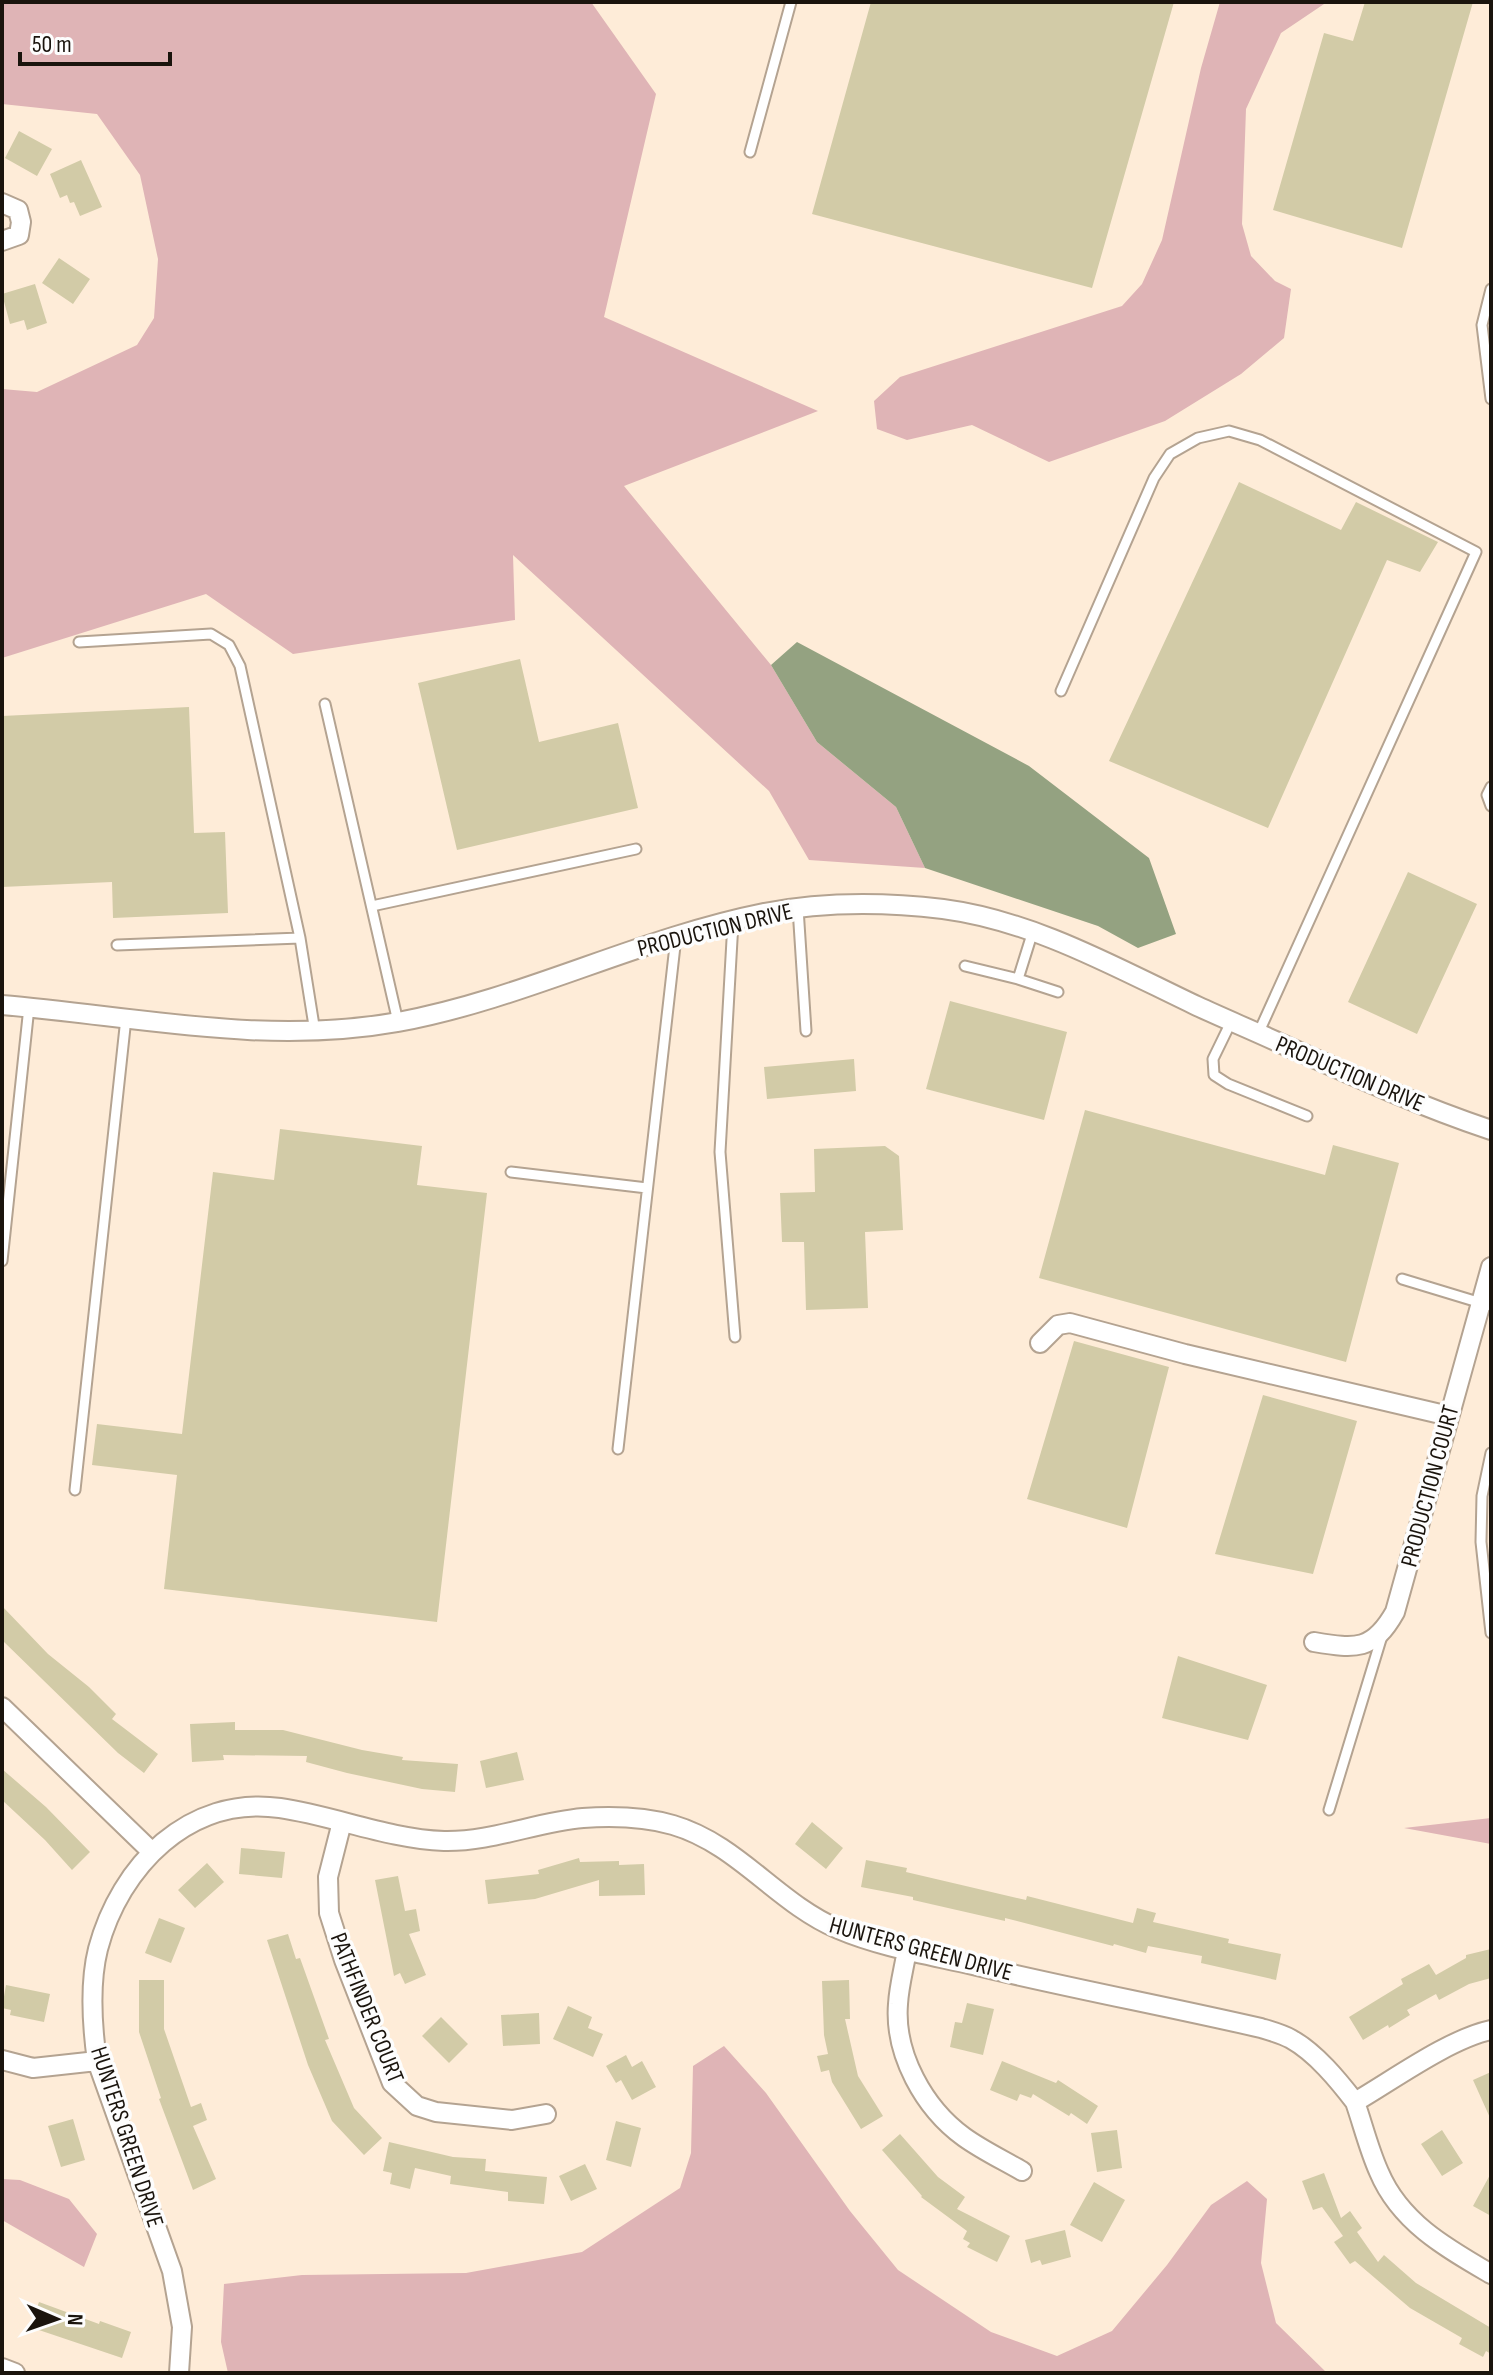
<svg xmlns="http://www.w3.org/2000/svg" width="1493" height="2375" viewBox="0 0 1493 2375" font-family="'Sofia Sans Condensed',sans-serif">
<style>
.forest{fill:#dfb4b6}
.water{fill:#94a281}
.building{fill:#d2cba7}
.lines{fill:none;stroke-linecap:round;stroke-linejoin:round}
.lane-casing{stroke:#b4a391;stroke-width:13}
.street-casing{stroke:#b4a391;stroke-width:22}
.lane{stroke:#fff;stroke-width:9}
.street{stroke:#fff;stroke-width:18}
.labels{text-anchor:middle;dominant-baseline:central;stroke-width:7;stroke-linejoin:round;paint-order:stroke}
.street-label{font-size:24px;fill:#1a140d;stroke:#fdfdfd}
</style>
<rect width="100%" height="100%" fill="#feecd8"/>
<!-- forest -->
<path class="forest" d="M2 2H591L656 94 604 317 818 411 624 486 771 665 817 742 896 807 925 868 809 860 769 791 513 555 515 620 293 654 206 594 2 658V389L37 392 137 345 154 318 158 259 140 175 97 114 2 104Z
M1220 2H1327L1281 33 1246 109 1242 224 1251 256 1275 281 1291 289 1284 338 1241 374 1165 421 1049 462 972 425 907 440 877 429 874 401 900 377 1122 306 1142 284 1162 240 1201 68Z
M1491 1818V1844L1404 1828Z
M724 2046 766 2093 850 2211 898 2270 991 2332 1057 2356 1112 2331 1167 2265 1211 2205 1247 2181 1267 2199 1261 2263 1276 2323 1327 2373H228L221 2342 224 2284 302 2275 466 2273 582 2252 680 2188 691 2153 693 2066Z
M2 2179 20 2180 69 2199 97 2234 84 2267 2 2220Z"/>
<!-- water -->
<path class="water" d="M797 642 1029 766 1149 858 1176 934 1138 948 1098 926 925 868 896 807 817 742 771 665Z"/>
<!-- building -->
<path class="building" d="M871 2H1174L1092 288 812 214Z
M1365 2H1473L1402 248 1273 210 1324 33 1353 41Z
M19 131 52 149 37 176 5 158Z
M81 160 102 207 80 216 74 202 70 203 67 195 60 198 50 174Z
M59 258 90 279 73 304 42 283Z
M35 284 47 323 27 330 24 320 10 324 2 294Z
M1239 482 1341 530 1356 502 1438 542 1420 572 1387 560 1268 828 1109 761Z
M520 659 539 742 618 723 638 808 457 850 418 683Z
M189 707 194 833 225 832 228 913 113 918 112 882 2 887V716Z
M1408 872 1477 904 1417 1034 1348 1002Z
M950 1001 1067 1032 1044 1120 926 1089Z
M854 1059 856 1091 767 1099 764 1067Z
M1085 1110 1325 1175 1333 1145 1399 1163 1346 1362 1039 1278Z
M280 1129 422 1146 417 1185 487 1193 437 1622 164 1589 177 1475 92 1465 97 1424 182 1434 213 1172 274 1180Z
M885 1146 899 1156 903 1230 865 1232 868 1308 806 1310 804 1242H782L780 1193 815 1192 814 1149Z
M1074 1341 1169 1367 1127 1528 1027 1499Z
M1263 1395 1357 1421 1313 1574 1215 1554Z
M2 1606 48 1654 89 1687 116 1714 112 1719 158 1754 144 1773 118 1753 2 1640Z
M1178 1656 1267 1685 1248 1740 1162 1718Z
M235 1722V1730H283L362 1750 403 1757 402 1760 458 1764 455 1792 422 1789 347 1773 306 1762 307 1756 223 1755 224 1760 192 1762 190 1724Z
M517 1752 524 1780 486 1788 480 1761Z
M2 1769 46 1807 90 1852 72 1870 45 1840 2 1800Z
M812 1822 843 1848 826 1869 795 1844Z
M241 1848 285 1852 282 1878 239 1874Z
M579 1858 580 1862 619 1861V1865L644 1864 645 1895 599 1896V1880L535 1899 488 1904 485 1880 539 1874 538 1870Z
M866 1860 907 1868 906 1872 1026 1900 1027 1896 1133 1923 1137 1908 1156 1913 1153 1922 1229 1939 1228 1943 1281 1954 1276 1980 1201 1963 1202 1956 1148 1946 1146 1953 1114 1944 1113 1946 1005 1918V1921L913 1900V1897L861 1887Z
M207 1863 224 1882 195 1908 178 1890Z
M398 1876 405 1911 416 1909 420 1931 409 1934 426 1975 405 1984 400 1973 394 1976 375 1880Z
M159 1918 185 1928 171 1963 145 1953Z
M288 1934 296 1959 300 1958 329 2039 325 2040 354 2108 382 2138 364 2155 332 2121 308 2065 267 1940Z
M1491 1949V1978L1469 1984 1439 2000 1436 1994 1407 2010 1410 2015 1389 2028 1388 2025 1363 2040 1349 2017 1403 1984 1401 1979 1429 1964 1436 1975 1466 1958V1955Z
M139 1980H164V2029L191 2107 201 2103 207 2120 193 2126 216 2179 193 2190 159 2099 161 2098 139 2032Z
M849 1980 850 2019H845L858 2076 883 2116 861 2129 832 2082 829 2070 821 2072 817 2056 828 2054 824 2035 822 1981Z
M6 1985 50 1994 44 2022 10 2015 11 2010 2 2008Z
M967 2003 994 2009 983 2055 950 2047 955 2022 962 2023Z
M568 2006 592 2017 588 2028 603 2034 593 2057 553 2039Z
M539 2013 540 2044 503 2046 501 2015Z
M441 2017 468 2044 449 2063 422 2036Z
M626 2055 632 2067 642 2061 656 2087 632 2100 621 2080 616 2083 606 2066Z
M1002 2061 1056 2083 1058 2080 1098 2106 1087 2124 1071 2113 1069 2116 1033 2094 1031 2098 1020 2094 1017 2101 990 2090Z
M1491 2072V2120L1473 2080Z
M73 2119 85 2160 61 2167 48 2126Z
M616 2121 641 2128 631 2167 606 2160Z
M1117 2130 1122 2168 1097 2172 1091 2133Z
M1442 2130 1463 2163 1442 2176 1421 2144Z
M900 2134 938 2177 965 2197 957 2209 1010 2236 997 2262 967 2247 970 2243 963 2239 967 2231 921 2197 922 2196 882 2150Z
M389 2142 453 2157 486 2159 485 2171 547 2177 544 2204 508 2201V2192L450 2184 451 2176 415 2168 410 2189 390 2184 392 2173 383 2171Z
M585 2164 597 2189 571 2201 559 2176Z
M1324 2173 1341 2218 1350 2211 1362 2228 1357 2232 1378 2262 1384 2255 1416 2283 1491 2328V2354L1486 2351 1483 2357 1459 2344 1462 2338 1410 2308 1355 2261 1350 2264 1334 2242 1343 2236 1322 2207 1313 2210 1302 2181Z
M1491 2173V2216L1473 2206Z
M1094 2182 1125 2200 1102 2242 1070 2225Z
M1065 2230 1071 2257 1042 2265 1040 2260 1031 2263 1025 2240Z
M39 2302 99 2324 100 2321 131 2332 122 2358 30 2327Z"/>
<g class="lines">
<!-- lane casing -->
<g class="lane-casing">
<path id="lane" d="M750 152 791 2
M1491 289 1482 325 1491 399
M79 642 211 634 229 645 240 666 300 938 315 1032
M1061 691 1154 478 1170 454 1198 438 1229 431 1260 440 1476 552 1258 1034
M325 704 398 1022
M1491 787 1487 795 1491 806
M372 906 636 849
M798 908 806 1031
M733 922 720 1152 735 1337
M1033 931 1018 979 1058 992
M117 945 300 938
M965 966 1018 979
M1231 1022 1213 1059 1214 1075 1228 1084 1307 1116
M511 1172 647 1188
M2 1261 29 1007
M1402 1279 1491 1306
M618 1449 676 937
M1491 1453 1482 1496 1481 1542 1491 1633
M75 1490 126 1018
M1329 1810 1382 1636"/>
</g>
<!-- street casing -->
<g class="street-casing">
<path id="street" d="M2 203 18 210 21 222 19 235 2 241
M2 1005C134 1016 265 1046 398 1022 523 999 639 938 764 913 821 902 885 902 943 909 1034 921 1115 967 1197 1006 1225 1019 1254 1031 1282 1044 1351 1075 1419 1106 1491 1130
M1040 1343 1058 1325 1070 1323 1185 1354 1449 1416
M1314 1642C1356 1649 1373 1651 1395 1612L1491 1267
M2 1707 152 1852
M342 1822 328 1877 329 1913 344 1960 392 2083 417 2106 436 2112 512 2120 546 2114
M907 1950C904 1968 899 1986 898 2004 894 2054 924 2108 964 2137 982 2150 1003 2160 1022 2171
M2 2060 33 2068 97 2061
M1355 2102C1393 2080 1449 2039 1491 2030
M2 2368 15 2373
M179 2373 182 2327 172 2271 97 2061C92 2025 89 1985 98 1949 120 1866 189 1795 280 1808 335 1816 388 1839 444 1841 492 1842 536 1822 583 1818 612 1816 645 1817 673 1825 738 1844 777 1903 838 1929 880 1947 929 1955 973 1965 1069 1988 1165 2006 1261 2028 1271 2031 1282 2034 1291 2039 1316 2053 1338 2080 1355 2102 1363 2125 1369 2150 1379 2172 1400 2222 1446 2248 1491 2274"/>
</g>
<!-- lane -->
<use href="#lane" class="lane"/>
<!-- street -->
<use href="#street" class="street"/>
</g>
<g class="labels">
<!-- street labels -->
<g class="street-label">
<text transform="translate(715 930) rotate(-14)">PRODUCTION DRIVE</text>
<text transform="translate(1350 1074) rotate(23)">PRODUCTION DRIVE</text>
<text transform="translate(1430 1486) rotate(-75)">PRODUCTION COURT</text>
<text transform="translate(921 1949) rotate(15)">HUNTERS GREEN DRIVE</text>
<text transform="translate(367 2008) rotate(68)">PATHFINDER COURT</text>
<text transform="translate(127 2137) rotate(72)">HUNTERS GREEN DRIVE</text>
</g>
</g>
<!-- border -->
<rect width="1493" height="2375" fill="none" stroke="#1a140d" stroke-width="8"/>
<!-- north arrow -->
<g transform="translate(56 2319) rotate(92)" stroke="#fdfdfd" stroke-width="6" paint-order="stroke">
<path d="M0-6L14 30L0 20L-14 30Z" fill="#1a140d"/>
<text y="-12" font-size="22" font-weight="bold" text-anchor="middle" fill="#1a140d">N</text>
</g>
<!-- scale -->
<path d="M20 52v12h150v-12" fill="none" stroke="#1a140d" stroke-width="4"/>
<text x="32" y="52" font-size="24" fill="#1a140d" stroke="#fdfdfd" stroke-width="6" paint-order="stroke">50 m</text>
</svg>
